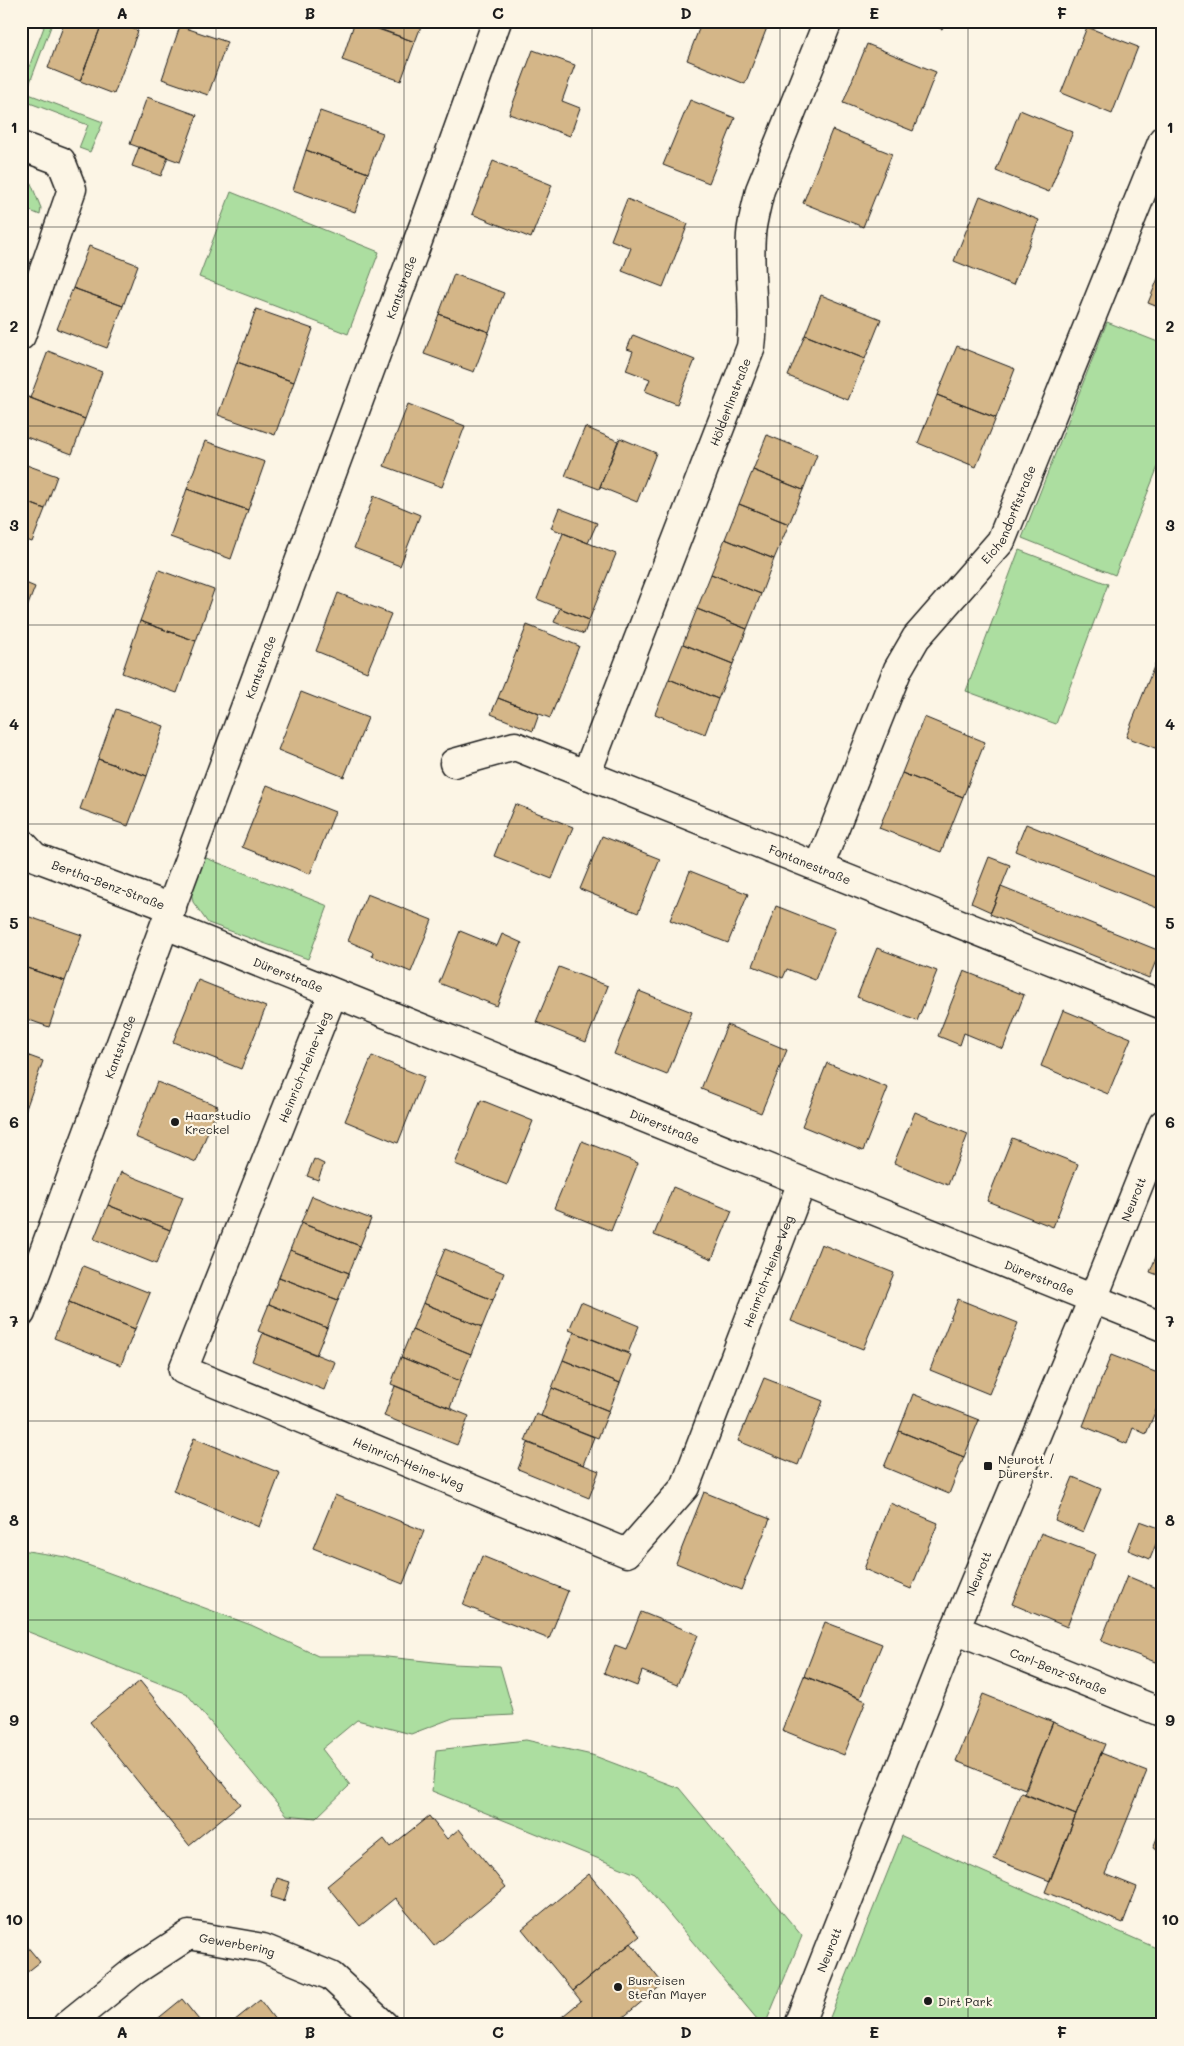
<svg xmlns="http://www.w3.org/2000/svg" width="1184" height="2046" viewBox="0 0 1184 2046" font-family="Mali,sans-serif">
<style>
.green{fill:#acdea0;stroke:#647d5e}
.building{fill:#d4b688;stroke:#1c1c1c}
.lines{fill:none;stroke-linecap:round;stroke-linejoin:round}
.minor-casing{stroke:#1c1c1c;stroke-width:31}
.minor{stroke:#fcf5e5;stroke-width:28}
.grid{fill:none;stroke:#1c1c1c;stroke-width:1;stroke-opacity:0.55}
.poi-dot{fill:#1c1c1c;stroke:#fcf5e5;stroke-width:2}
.labels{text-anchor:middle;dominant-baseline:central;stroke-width:4.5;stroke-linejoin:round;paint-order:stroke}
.street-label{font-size:12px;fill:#1c1c1c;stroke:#fcf5e5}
.poi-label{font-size:12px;fill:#1c1c1c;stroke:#fcf5e5;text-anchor:start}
.neatline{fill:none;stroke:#1c1c1c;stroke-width:2}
.grid-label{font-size:16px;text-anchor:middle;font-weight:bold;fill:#1c1c1c}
</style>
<rect width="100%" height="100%" fill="#fcf5e5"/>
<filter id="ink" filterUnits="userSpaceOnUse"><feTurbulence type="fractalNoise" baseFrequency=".02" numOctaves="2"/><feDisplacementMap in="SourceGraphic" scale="10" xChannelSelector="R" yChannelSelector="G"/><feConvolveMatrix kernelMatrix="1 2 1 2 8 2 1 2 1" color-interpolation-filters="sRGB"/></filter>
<g filter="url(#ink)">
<!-- green -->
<path class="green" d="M29 21H53L26 93 103 122 90 152 79 148 88 125 27 102 21 118V73L26 75 44 27Z
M21 169 26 171 41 208 40 215 21 207Z
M231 192 379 252 348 334 199 277Z
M1107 322 1163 344V454L1115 575 1022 538Z
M1019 550 1108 584 1056 724 966 691Z
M201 856 328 906 308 959 208 923 193 902 190 886Z
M21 1550 66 1557 251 1625 318 1656H378L453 1664 500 1666 514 1715 453 1718 411 1734 357 1720 322 1749 350 1785 316 1818 287 1815 187 1694 21 1629Z
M526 1740 592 1755 679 1788 802 1936 765 2025H762L636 1874 432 1791 436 1750Z
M902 1836 1163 1951V2025H827Z"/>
<!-- building -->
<path class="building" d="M65 21H103L80 81 48 68Z
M103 21H123L122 24 138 31 114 94 80 81Z
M355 21 415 42 401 81 342 60Z
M358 21H423L415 42Z
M702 21H760L768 25 745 84 687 60Z
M922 21H945L942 29Z
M180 26 227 42 208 95 162 79Z
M1087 27 1138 47 1112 114 1061 93Z
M867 44 936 72 913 131 843 103Z
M533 50 575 65 562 101 580 108 570 136 509 114Z
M147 97 197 115 180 162 130 144Z
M690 100 735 118 709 183 663 165Z
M1020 110 1073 132 1049 192 996 171Z
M320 111 383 133 368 173 306 150Z
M832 130 892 154 863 227 803 203Z
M139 147 168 157 161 176 132 166Z
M306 150 368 173 355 212 293 190Z
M493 161 552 185 531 238 472 214Z
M980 196 1039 220 1013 285 954 261Z
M627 199 688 224 663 287 622 271 631 248 611 240Z
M89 246 138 265 123 306 73 288Z
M1163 266V309L1148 303Z
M454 274 504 293 489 332 439 314Z
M73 288 123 306 107 348 57 329Z
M821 295 881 319 865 359 805 335Z
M256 309 313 329 294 382 237 362Z
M439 314 489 332 474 372 424 354Z
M633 335 695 360 677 404 645 391 650 379 626 370 633 351 627 349Z
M805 335 865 359 848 400 788 376Z
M957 346 1015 369 996 418 937 395Z
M48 351 102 372 85 419 30 398Z
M237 362 294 382 275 435 218 415Z
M23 395 85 419 72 454 21 435Z
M937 395 996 418 976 467 918 443Z
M408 404 465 426 442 487 384 466Z
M585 427 618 441 599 489 565 476Z
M767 435 817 455 803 490 753 470Z
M620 438 656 453 637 502 600 487Z
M205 441 265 462 248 510 187 489Z
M21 463 57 476 45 509 21 500Z
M753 470 803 490 789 524 739 504Z
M187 489 248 510 231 559 170 537Z
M374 496 420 515 400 566 354 548Z
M21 500 45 509 32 542 21 538Z
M739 504 789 524 774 559 725 539Z
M559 508 597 523 588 543 551 528Z
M563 533 616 554 589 620 537 599Z
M725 539 774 559 761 594 711 574Z
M159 570 214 590 196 641 140 621Z
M711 574 761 594 747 629 697 609Z
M21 581 35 587 21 623Z
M338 593 391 614 367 672 316 651Z
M560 608 589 620 584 634 554 622Z
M697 609 747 629 733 664 683 644Z
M140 621 196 641 177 693 122 673Z
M527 625 579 646 550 718 498 698Z
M683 644 733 664 718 699 669 679Z
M1159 654 1163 656V751L1126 737Z
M669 679 718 699 705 734 655 714Z
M301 692 368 718 344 777 278 750Z
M498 698 539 714 533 731 491 714Z
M116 709 164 726 147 776 98 759Z
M924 717 985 742 963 797 902 773Z
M98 759 147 776 128 826 80 809Z
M902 773 963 797 941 852 879 828Z
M267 785 335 812 310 874 242 847Z
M515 804 573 827 552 879 494 856Z
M1026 824 1163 880 1162 910 1015 851Z
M602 836 660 859 638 913 580 889Z
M989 857 1010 865 991 912 971 903Z
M690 871 748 894 728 943 670 920Z
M1001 887 1160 951 1149 978 990 914Z
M367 894 432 920 411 972 372 956 373 952 348 941Z
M776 906 835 929 815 980 787 969 783 978 753 966Z
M21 914 82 935 65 981 21 966Z
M460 931 497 946 502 934 522 943 497 1006 439 983Z
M877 948 937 971 917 1021 857 997Z
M21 966 65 981 49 1027 21 1017Z
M559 967 608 986 586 1042 536 1022Z
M964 971 1024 995 1003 1049 964 1033 960 1045 938 1036Z
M198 980 266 1007 241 1069 173 1042Z
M639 991 692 1012 667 1075 614 1054Z
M1063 1010 1131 1038 1108 1094 1041 1066Z
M727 1025 787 1050 761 1113 701 1089Z
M21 1053 43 1061 27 1106 21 1103Z
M372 1056 424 1077 398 1143 345 1121Z
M827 1063 888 1088 863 1151 802 1126Z
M157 1082 218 1106 196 1162 135 1137Z
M481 1100 533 1121 507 1185 455 1164Z
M21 1103 27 1106 21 1122Z
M915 1112 968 1134 948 1185 894 1163Z
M1012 1138 1078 1164 1053 1227 987 1201Z
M582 1141 638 1163 611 1231 554 1208Z
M314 1159 324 1164 318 1180 307 1176Z
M121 1172 183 1197 170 1230 108 1205Z
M673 1187 732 1211 712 1259 654 1235Z
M312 1196 371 1219 360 1246 301 1223Z
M108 1205 170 1230 156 1264 94 1239Z
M301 1223 360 1246 349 1273 290 1250Z
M1163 1239V1277L1150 1272Z
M821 1244 894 1273 863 1349 791 1321Z
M445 1249 504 1273 493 1300 434 1276Z
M290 1250 349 1273 338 1300 279 1277Z
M83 1266 150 1293 135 1329 69 1302Z
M434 1276 493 1300 482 1327 423 1303Z
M279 1277 338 1300 327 1328 269 1304Z
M958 1299 1018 1323 989 1394 930 1370Z
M69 1302 135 1329 121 1365 54 1338Z
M581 1302 639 1326 628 1353 569 1330Z
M423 1303 482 1327 471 1354 412 1330Z
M269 1304 327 1328 316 1355 258 1331Z
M412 1330 471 1354 460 1381 401 1357Z
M574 1332 631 1355 620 1383 563 1360Z
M263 1333 335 1362 324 1390 252 1361Z
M1111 1355 1163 1375V1393L1146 1434 1133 1428 1127 1444 1083 1426Z
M401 1357 460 1381 450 1408 391 1384Z
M563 1360 620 1383 609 1411 552 1388Z
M764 1378 823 1401 798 1465 738 1441Z
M395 1386 469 1416 457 1445 384 1416Z
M552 1388 609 1411 598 1438 541 1416Z
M913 1394 979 1420 964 1457 899 1431Z
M536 1414 594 1437 583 1465 525 1441Z
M899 1431 964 1457 949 1494 884 1467Z
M194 1438 280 1473 259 1527 173 1491Z
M528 1443 599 1471 589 1498 518 1469Z
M1073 1477 1101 1489 1083 1532 1055 1520Z
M704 1492 770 1519 741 1590 676 1563Z
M335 1495 424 1531 403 1584 313 1548Z
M890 1503 938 1523 911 1589 864 1569Z
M1140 1521 1162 1529 1150 1559 1128 1550Z
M1041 1533 1095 1554 1067 1627 1012 1604Z
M482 1556 568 1591 549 1639 463 1605Z
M1127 1576 1163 1591V1665L1101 1641Z
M641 1612 698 1635 677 1685 642 1671 637 1686 604 1673 615 1645 626 1649Z
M825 1622 882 1644 860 1698 804 1676Z
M804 1676 866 1701 844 1755 782 1730Z
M140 1681 240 1804 189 1845 90 1722Z
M983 1694 1053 1722 1025 1789 956 1761Z
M1053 1722 1105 1744 1076 1815 1024 1794Z
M1101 1753 1147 1771 1105 1874 1137 1887 1123 1923 1045 1892Z
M1021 1792 1076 1815 1050 1881 994 1859Z
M429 1816 447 1839 459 1829 506 1887 434 1946 395 1898 360 1926 327 1886 384 1839 390 1847Z
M1163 1823V1852L1153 1848Z
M589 1874 640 1936 573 1991 522 1929Z
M277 1878 290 1882 284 1901 271 1897Z
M21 1939 40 1962 21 1977Z
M631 1943 663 1984 614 2025H552L581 2001 573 1991Z
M182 1999 203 2025H150Z
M260 2000 279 2025H229Z"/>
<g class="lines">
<!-- minor casing -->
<g class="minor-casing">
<g id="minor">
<path d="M21 146 61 161 72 189 21 336"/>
<path id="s1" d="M454 763 515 746 1163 1005"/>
<path id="s2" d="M586 775 751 347C756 309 748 273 751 235 752 220 757 205 760 190L828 21"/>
<path id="s3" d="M21 842 35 857 172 908"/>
<path id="s4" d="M819 867 898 669 916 638 1001 541 1163 140"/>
<path id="s5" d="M166 925 1163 1327"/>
<path id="s6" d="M333 993 183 1370 627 1553 685 1487 802 1182"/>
<path id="s7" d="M21 1313 426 219 497 21"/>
<path id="s8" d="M955 1629 1163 1713"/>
<path id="s9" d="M67 2025 134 1971 189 1935 263 1948 331 1976 384 2025"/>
<path id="s10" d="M799 2025 955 1629 1093 1299 1163 1124"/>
</g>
</g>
<!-- minor -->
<use href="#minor" class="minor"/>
</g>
</g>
<!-- grid -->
<path class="grid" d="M216 21V2025M404 21V2025M592 21V2025M780 21V2025M968 21V2025M21 227H1163M21 426H1163M21 625H1163M21 824H1163M21 1023H1163M21 1222H1163M21 1421H1163M21 1620H1163M21 1819H1163"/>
<!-- markers -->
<g class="poi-dot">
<circle cx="175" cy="1122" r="5"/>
<rect x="983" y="1461" width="10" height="10" rx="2.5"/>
<circle cx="618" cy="1987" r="5"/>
<circle cx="928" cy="2001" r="5"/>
</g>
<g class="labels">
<!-- street labels -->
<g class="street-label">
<text stroke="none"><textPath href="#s7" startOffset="1094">Kantstraße</textPath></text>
<text stroke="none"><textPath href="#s2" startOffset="400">Hölderlinstraße</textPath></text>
<text stroke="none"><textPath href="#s4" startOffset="405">Eichendorffstraße</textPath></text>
<text stroke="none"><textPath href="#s7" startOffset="689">Kantstraße</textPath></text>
<text stroke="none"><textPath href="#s1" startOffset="381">Fontanestraße</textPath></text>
<text stroke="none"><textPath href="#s3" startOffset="99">Bertha-Benz-Straße</textPath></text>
<text stroke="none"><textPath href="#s5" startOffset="132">Dürerstraße</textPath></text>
<text stroke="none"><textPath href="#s7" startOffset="284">Kantstraße</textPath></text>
<text transform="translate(304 1067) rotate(-68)">Heinrich-Heine-Weg</text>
<text stroke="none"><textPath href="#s5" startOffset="538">Dürerstraße</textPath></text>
<text stroke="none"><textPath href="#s10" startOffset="891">Neurott</textPath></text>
<text stroke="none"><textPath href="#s6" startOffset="1205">Heinrich-Heine-Weg</textPath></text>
<text stroke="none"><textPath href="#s5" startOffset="942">Dürerstraße</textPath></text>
<text stroke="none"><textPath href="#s6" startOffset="650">Heinrich-Heine-Weg</textPath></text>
<text stroke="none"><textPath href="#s10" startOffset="486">Neurott</textPath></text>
<text stroke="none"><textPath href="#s8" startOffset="112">Carl-Benz-Straße</textPath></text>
<text stroke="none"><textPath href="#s9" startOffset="201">Gewerbering</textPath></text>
<text stroke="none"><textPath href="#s10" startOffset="81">Neurott</textPath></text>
</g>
<!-- poi labels -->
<g class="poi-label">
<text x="185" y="1115">Haarstudio<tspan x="185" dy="14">Kreckel</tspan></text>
<text x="998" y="1459">Neurott /<tspan x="998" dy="14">Dürerstr.</tspan></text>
<text x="628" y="1980">Busreisen<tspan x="628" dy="14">Stefan Mayer</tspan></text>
<text x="938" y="2001">Dirt Park</text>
</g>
</g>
<!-- margin -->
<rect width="1184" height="2046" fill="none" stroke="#fcf5e5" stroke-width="55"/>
<rect x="28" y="28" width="1128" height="1990" class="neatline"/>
<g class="grid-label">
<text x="122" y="19">A</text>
<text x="310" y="19">B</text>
<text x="498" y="19">C</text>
<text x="686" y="19">D</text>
<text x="874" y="19">E</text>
<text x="1062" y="19">F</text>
<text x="14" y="133">1</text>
<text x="1170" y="133">1</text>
<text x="14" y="332">2</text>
<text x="1170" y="332">2</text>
<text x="14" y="531">3</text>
<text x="1170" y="531">3</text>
<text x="14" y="730">4</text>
<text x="1170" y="730">4</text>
<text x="14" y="929">5</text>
<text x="1170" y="929">5</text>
<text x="14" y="1128">6</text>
<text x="1170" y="1128">6</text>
<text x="14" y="1327">7</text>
<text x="1170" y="1327">7</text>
<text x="14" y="1526">8</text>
<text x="1170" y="1526">8</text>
<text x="14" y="1726">9</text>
<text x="1170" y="1726">9</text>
<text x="14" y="1925">10</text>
<text x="1170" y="1925">10</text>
<text x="122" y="2038">A</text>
<text x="310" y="2038">B</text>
<text x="498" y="2038">C</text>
<text x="686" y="2038">D</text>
<text x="874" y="2038">E</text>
<text x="1062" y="2038">F</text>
</g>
</svg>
